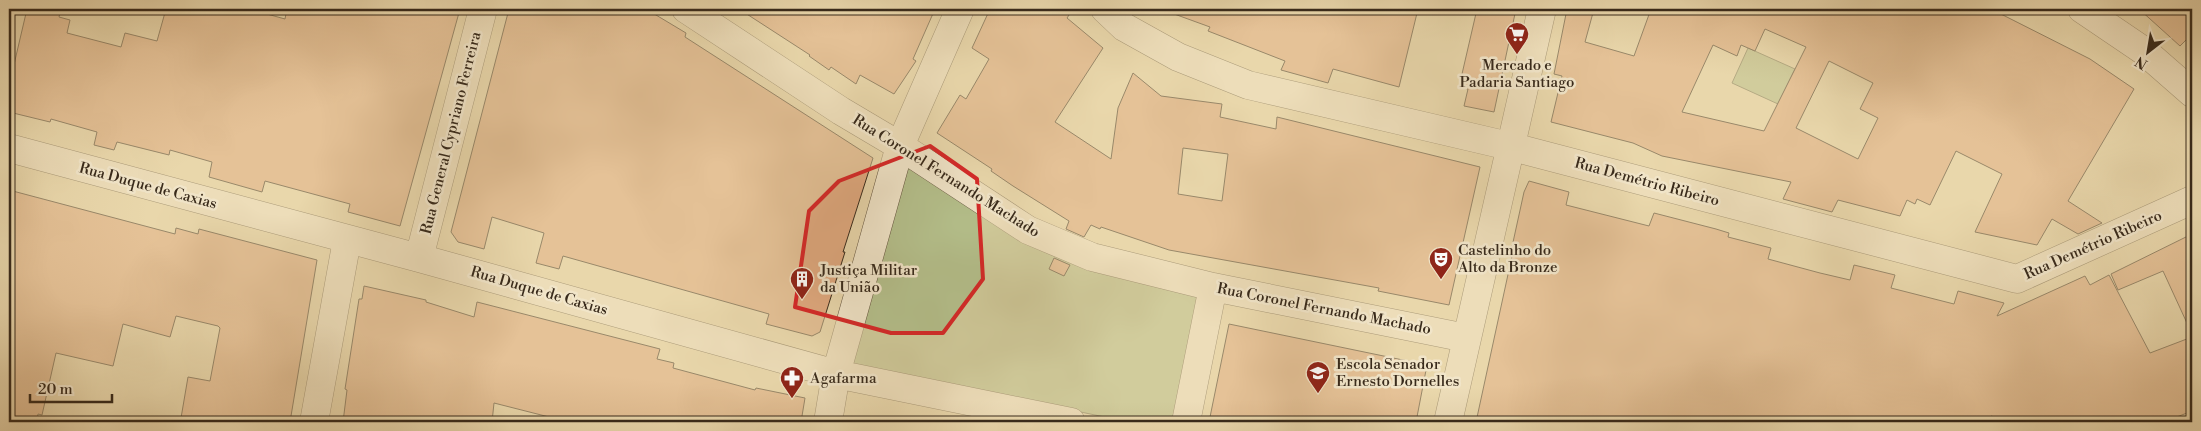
<svg xmlns="http://www.w3.org/2000/svg" width="2201" height="431" viewBox="0 0 2201 431" font-family="'Libre Bodoni',serif">
<style>
.green{fill:#b4bf8b;stroke:#767453}
.building{fill:#e0a97f;stroke:#382a1b;fill-rule:evenodd}
.lines{fill:none;stroke-linecap:round;stroke-linejoin:round}
.minor-casing{stroke:#64553f;stroke-width:29}
.minor{stroke:#f1e5c9;stroke-width:28}
.marked{fill:none;stroke:#d62828;stroke-width:4;stroke-linejoin:round}
.labels{text-anchor:middle;dominant-baseline:central;stroke-width:5;stroke-linejoin:round;paint-order:stroke}
.poi-label{font-size:15px;fill:#382a1b;stroke:#f1e5c9;text-anchor:start}
.street-label{font-size:15px;fill:#382a1b;stroke:#f1e5c9}
</style>
<rect width="100%" height="100%" fill="#e9d7ac"/>
<filter id="stains"><feTurbulence type="fractalNoise" baseFrequency=".004" numOctaves="4"/><feColorMatrix values="0 0 0 0 .2 0 0 0 0 .09 0 0 0 0 .02 0 0 0 .5 -.17"/></filter>
<radialGradient id="worn" r=".72"><stop offset=".6" stop-color="#630" stop-opacity="0"/><stop offset="1" stop-color="#630" stop-opacity=".3"/></radialGradient>
<!-- green -->
<path class="green" d="M1748 48 1795 69 1778 104 1732 83Z
M906 163 1201 293 1178 422H1129L848 364Z"/>
<!-- building -->
<path class="building" d="M27 9H61L59 17 70 20 67 33 121 47 125 33 157 41 166 9H249L285 19 287 9H460L400 226 348 212 350 204 265 181 262 192 209 177 212 162 170 150 169 155 117 142 114 150 94 145 97 132 51 119 50 122 9 112V86Z
M509 9H646L686 33 685 37 873 158 843 252H845L820 332 812 336 766 324 769 314 563 256 559 269 536 263 544 233 492 217 484 249 458 242 451 232Z
M739 9H935L913 59 916 61 894 94 860 75 856 84 831 67 829 70 809 56 810 55Z
M990 9H1073L1067 18 1103 48 1055 122 1111 159 1118 108 1133 73 1161 96 1222 104 1220 117 1276 129 1277 117 1480 167 1449 305 1378 291 1379 288 1169 250 1101 227 1100 229 1091 225 1084 237 1066 229 1069 221 1013 186 991 171 992 169 937 133 960 95 966 99 989 59 972 48ZM1183 148 1228 154 1222 201 1178 194Z
M1166 9H1418L1399 87 1333 69 1328 83 1281 70 1285 61 1208 31 1210 27 1166 11Z
M1477 9H1516L1494 112 1464 106 1468 89 1459 87Z
M1567 9H1594L1585 42 1634 56 1651 9H1991L2090 59 2134 89 2068 201 2102 223 2078 234 2052 219 2037 245 1975 232 2002 174 1956 151 1930 205 1917 199 1915 204 1907 200 1900 216 1838 200 1832 212 1783 199 1791 182 1662 156 1633 143 1551 122 1562 76 1554 74ZM1765 29 1806 47 1764 131 1682 112 1713 45 1737 56 1741 45 1755 51ZM1829 61 1873 83 1860 109 1878 118 1858 159 1796 128Z
M2139 9H2192V34L2180 46Z
M1529 181 1569 192 1566 205 1649 226 1654 213 1716 229 1729 233 1728 237 1771 248 1768 259 1820 273 1850 280 1854 265 1895 275 1891 288 1954 304 1958 291 2004 303 1997 316 2085 276 2090 285 2109 275 2150 353 2192 337V411L2164 422H2014L1991 416 1990 422H1476L1512 256H1510L1524 192Z
M9 190 175 234 176 228 198 234 199 229 317 260 290 422H204L181 418 188 377 210 381 220 328 218 326 176 316 170 337 123 324 113 366 56 353 42 415 38 414 37 422H9Z
M2192 234V334L2163 271 2118 290 2111 274Z
M1054 258 1070 265 1064 276 1049 269Z
M364 286 426 300V302L474 317 477 302 660 349 657 359 674 363 673 368 755 390 756 388 805 398 801 422H552L553 418 494 403 492 422H343L347 390 345 389 359 299H362Z
M1229 324 1427 365 1416 422H1209Z"/>
<g class="lines">
<!-- minor casing -->
<g class="minor-casing">
<path id="minor" d="M686 9 841 111 900 146 1028 230 1092 257 1213 287 1466 338
M1105 9 1124 27 1178 57 1248 85 1509 146 2017 279 2192 200
M2082 9 2144 51 2192 93
M9 148 419 258 836 374 1071 422
M419 258 483 9
M314 422 347 240
M828 422 836 374 900 146 960 9
M1186 422 1213 287
M1448 422 1542 9"/>
</g>
<!-- minor -->
<use href="#minor" class="minor"/>
</g>
<!-- marked area -->
<path d="M0 0H2201V431H0ZM930 146 977 179 983 279 943 333H891L795 307 809 211 839 181Z" fill="#e9d7ac" fill-opacity=".55" fill-rule="evenodd"/>
<path class="marked" d="M930 146 977 179 983 279 943 333H891L795 307 809 211 839 181Z"/>
<!-- icons -->
<defs>
<g id="supermarket-pin" transform="scale(1.25)"><path d="M0 17L-7.5 6A9.5 9.5 0 1 1 7.5 6Z" fill="#8f2418" stroke="#f1e5c9"/><path d="M-6-5.5h2.5l.6 2H6L4.5 2H-2.5L-4.4-4H-6ZM-1.5 3.2a1.3 1.3 0 1 0 .1 0ZM3 3.2a1.3 1.3 0 1 0 .1 0Z" fill="#fff"/></g>
<g id="theatre-pin" transform="scale(1.25)"><path d="M0 17L-7.5 6A9.5 9.5 0 1 1 7.5 6Z" fill="#8f2418" stroke="#f1e5c9"/><path d="M-5-5.5Q0-4 5-5.5V0Q5 5 0 6Q-5 5-5 0ZM-3.3-2.5H-1v1.5H-3.3ZM1-2.5H3.3v1.5H1ZM-2.8 1Q0 5.5 2.8 1Z" fill="#fff"/></g>
<g id="building-pin" transform="scale(1.25)"><path d="M0 17L-7.5 6A9.5 9.5 0 1 1 7.5 6Z" fill="#8f2418" stroke="#f1e5c9"/><path d="M-4-6H4V6H1V3H-1V6H-4ZM-2.5-4.3h1.7v1.8h-1.7ZM.8-4.3h1.7v1.8H.8ZM-2.5-1h1.7V.8h-1.7ZM.8-1h1.7V.8H.8Z" fill="#fff"/></g>
<g id="school-pin" transform="scale(1.25)"><path d="M0 17L-7.5 6A9.5 9.5 0 1 1 7.5 6Z" fill="#8f2418" stroke="#f1e5c9"/><path d="M0-5L7-2L0 1L-7-2ZM-4 1L0 2.5L4 1V4Q0 6-4 4Z" fill="#fff"/></g>
<g id="pharmacy-pin" transform="scale(1.25)"><path d="M0 17L-7.5 6A9.5 9.5 0 1 1 7.5 6Z" fill="#8f2418" stroke="#f1e5c9"/><path d="M-2-6h4v4h4v4h-4v4h-4v-4h-4v-4h4Z" fill="#fff"/></g>
</defs>
<g fill-rule="evenodd">
<use href="#supermarket-pin" x="1517" y="34"/>
<use href="#theatre-pin" x="1441" y="259"/>
<use href="#building-pin" x="802" y="279"/>
<use href="#school-pin" x="1318" y="373"/>
<use href="#pharmacy-pin" x="792" y="378"/>
</g>
<g class="labels">
<!-- poi labels -->
<g class="poi-label">
<text x="1517" y="65" text-anchor="middle">Mercado e<tspan x="1517" dy="17">Padaria Santiago</tspan></text>
<text x="1458" y="250">Castelinho do<tspan x="1458" dy="17">Alto da Bronze</tspan></text>
<text x="820" y="270">Justiça Militar<tspan x="820" dy="17">da União</tspan></text>
<text x="1336" y="364">Escola Senador<tspan x="1336" dy="17">Ernesto Dornelles</tspan></text>
<text x="810" y="378">Agafarma</text>
</g>
<!-- street labels -->
<g class="street-label">
<text transform="translate(451 133) rotate(-76)">Rua General Cypriano Ferreira</text>
<text transform="translate(946 176) rotate(32)">Rua Coronel Fernando Machado</text>
<text transform="translate(1647 182) rotate(15)">Rua Demétrio Ribeiro</text>
<text transform="translate(148 186) rotate(15)">Rua Duque de Caxias</text>
<text transform="translate(2093 245) rotate(-24)">Rua Demétrio Ribeiro</text>
<text transform="translate(539 291) rotate(16)">Rua Duque de Caxias</text>
<text transform="translate(1324 309) rotate(11)">Rua Coronel Fernando Machado</text>
</g>
</g>
<!-- margin -->
<rect width="2201" height="431" fill="none" stroke="#e9d7ac" stroke-width="30"/>
<rect x="10" y="10" width="2181" height="411" fill="none" stroke="#382a1b" stroke-width="2.5"/>
<rect x="15" y="15" width="2171" height="401" fill="none" stroke="#382a1b"/>
<!-- north arrow -->
<g transform="translate(2148 52) rotate(211)" stroke="#f1e5c9" stroke-width="4" paint-order="stroke">
<path d="M0-4L9 19L0 12L-9 19Z" fill="#382a1b"/>
<text y="-8" font-size="14" font-weight="bold" text-anchor="middle" fill="#382a1b">N</text>
</g>
<!-- scale -->
<path d="M30 394v8h82v-8" fill="none" stroke="#382a1b" stroke-width="2.5"/>
<text x="38" y="394" font-size="15" fill="#382a1b" stroke="#f1e5c9" stroke-width="4" paint-order="stroke">20 m</text>
<rect width="100%" height="100%" filter="url(#stains)"/>
<rect width="100%" height="100%" fill="url(#worn)"/>
</svg>
